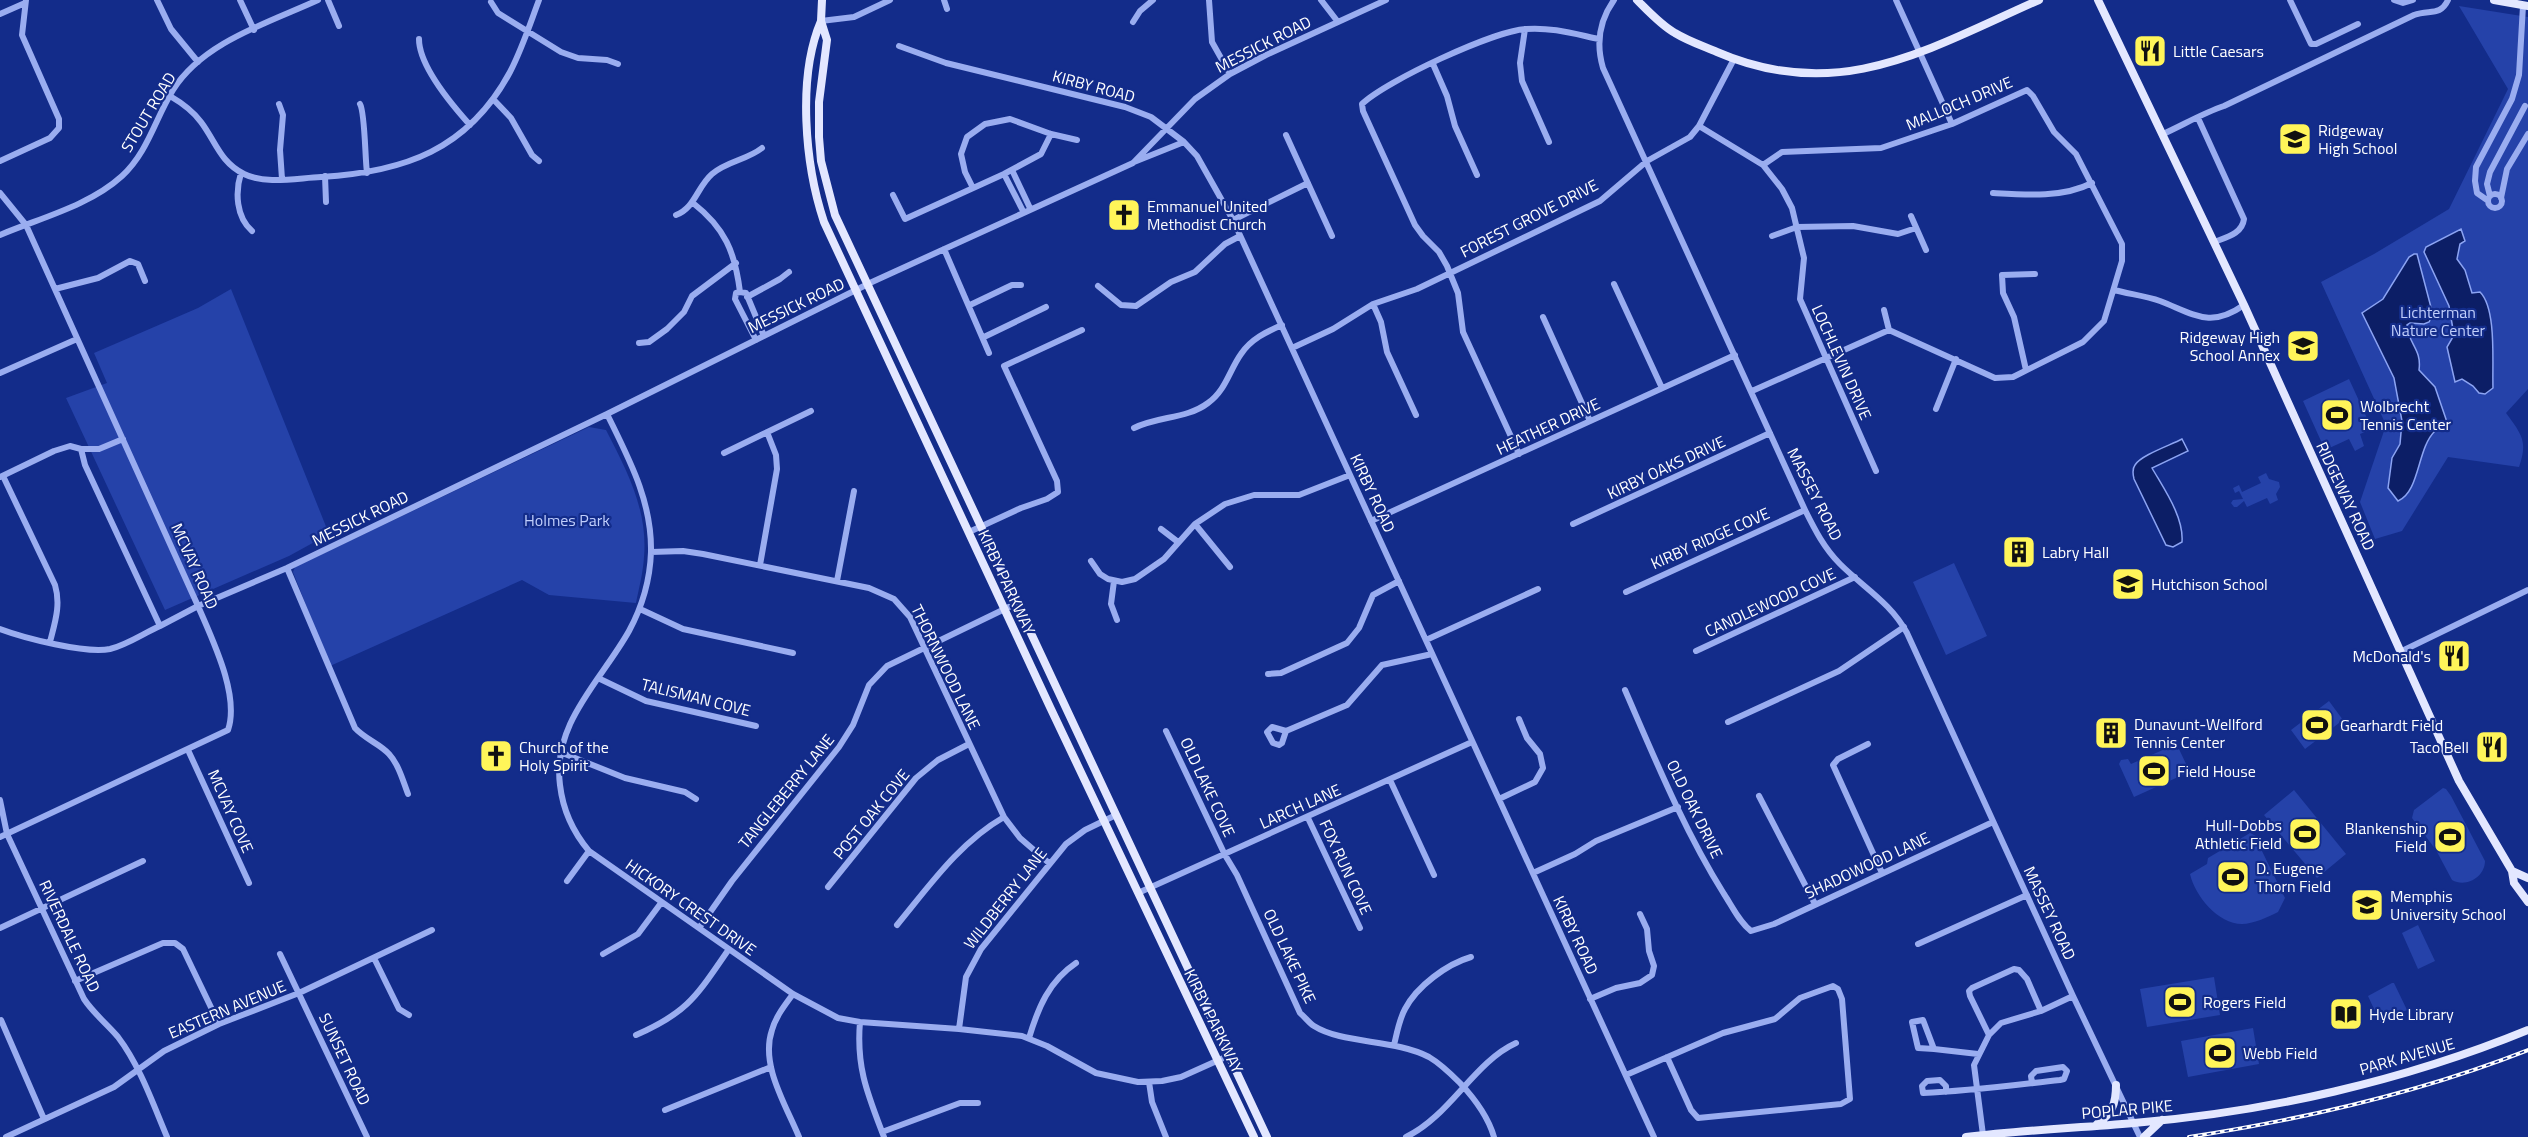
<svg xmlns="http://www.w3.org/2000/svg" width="2528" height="1137" viewBox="0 0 2528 1137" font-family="'Titillium Web',sans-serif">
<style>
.green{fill:#2542a9}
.water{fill:#0c1e66;stroke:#8ca4f3;stroke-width:1.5}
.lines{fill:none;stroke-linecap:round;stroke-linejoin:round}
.minor{stroke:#9aadf0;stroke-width:6}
.major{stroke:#e3e7ff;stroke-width:8}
.rail-casing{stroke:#fff;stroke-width:4}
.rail{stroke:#132c8a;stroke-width:1.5;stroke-dasharray:4.5;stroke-linecap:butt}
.labels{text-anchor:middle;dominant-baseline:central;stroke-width:4.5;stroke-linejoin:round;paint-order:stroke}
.street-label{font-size:16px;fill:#fff;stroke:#132c8a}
.poi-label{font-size:16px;fill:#fff;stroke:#132c8a;text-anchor:start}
.park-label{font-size:16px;fill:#c0cefc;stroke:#132c8a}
</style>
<rect width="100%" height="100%" fill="#132c8a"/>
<!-- green -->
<path class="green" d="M2459 6 2528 17V389L2506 413C2522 435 2528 441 2519 467L2448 457 2402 531 2375 539 2360 502 2386 425 2321 282 2374 254 2449 209 2508 89Z
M231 289 329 534 289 556 165 610 66 398 107 383 94 353 198 308Z
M2349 379 2372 429 2360 434 2364 446 2355 451 2349 439 2325 450 2303 401Z
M589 427 606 430C627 471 648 510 644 557 643 573 639 588 636 603L549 595 522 580 330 666 293 572 295 567Z
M2266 473 2269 479 2279 482 2280 487 2276 494 2278 500 2270 504 2267 498 2247 507 2244 501 2237 507H2234L2231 503 2233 500 2243 499 2239 491 2235 493 2233 488 2239 485 2242 492 2261 483 2258 477Z
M1954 563 1987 636 1946 655 1913 582Z
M2329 701 2343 720 2305 749 2291 730Z
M2174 745 2177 750 2179 749 2187 766 2184 768 2187 773 2134 797 2119 764 2121 760 2128 759 2131 764Z
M2443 788 2446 789 2451 796 2485 861C2485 877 2466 888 2452 880L2436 850 2412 818 2414 810Z
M2294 790 2346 854 2317 878 2264 815Z
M2250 833 2256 836 2262 845 2260 847 2285 898 2278 912C2268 917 2253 924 2242 924 2218 924 2195 896 2190 874L2207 864 2208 858Z
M2418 925 2435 961 2418 969 2402 933Z
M2214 977 2220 1015 2147 1027 2140 989Z
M2392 983H2394L2407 1010 2380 1022 2368 996Z
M2253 1028 2259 1064 2188 1077 2181 1041Z"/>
<!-- water -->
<path class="water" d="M2461 229 2465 241 2460 244 2457 259 2465 270 2472 293 2480 292C2497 309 2492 364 2493 388L2485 394 2479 393 2473 386 2462 379 2455 382 2447 347 2454 335 2449 306 2424 252 2426 247Z
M2414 254H2417L2433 315 2429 322 2424 324 2410 323 2407 325C2408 344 2422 349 2419 370L2435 387 2448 425C2444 426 2438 428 2435 431 2417 448 2420 492 2398 501L2388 488 2392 458 2400 444 2402 421 2394 378 2362 313 2383 299 2409 257Z
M2182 439 2188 451 2152 468C2164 489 2184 517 2182 542L2173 547 2166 545 2134 479C2133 475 2132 469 2135 465 2141 455 2171 445 2182 439Z"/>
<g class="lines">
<!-- minor -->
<path class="minor" d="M157 0 171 29 198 62
M240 0 254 30
M328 0 339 26
M944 0 947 9
M1209 0 1212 42 1230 74
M1321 0 1338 22
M1614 0C1599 21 1596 44 1603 68L1805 510C1815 530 1824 548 1840 564 1864 588 1891 603 1907 633L2073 996 2140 1137
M1896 0 1952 124
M2290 0 2311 44H2316L2358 24
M2394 0 2403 3 2413 0
M491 2 498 13 561 52 578 58 607 60 618 64
M0 14 25 3
M821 21 854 17 890 0
M1133 22 1140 11 1153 0
M1525 29 1520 63 1522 81 1549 142
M419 39C419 66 452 105 470 125
M899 46 946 63 1125 107 1151 117 1184 142 1197 156 1233 220 1654 1137
M1433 64 1447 96 1455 126 1477 175
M170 96C182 103 193 111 201 122 216 142 220 162 244 174 266 185 297 178 321 177 404 172 468 150 510 72 522 49 530 24 539 0
M493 99 511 118 532 155 539 161
M279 104 283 115 280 150 282 179
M360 104C365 112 365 158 367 173
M2198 118 2244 219C2242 234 2227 237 2214 242
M1699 126 1763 165 1782 189 1792 208 1804 258 1800 299 1876 471
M2163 134C2183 125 2203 113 2224 106L2414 15C2429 9 2440 17 2448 0
M1286 135 1332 236
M0 161 50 138 59 128V119L22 35 26 0
M1134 162 1184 142
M1012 170 1030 208
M241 173C235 192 236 217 252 231
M1004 174 1023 211
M325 176 326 202
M973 188 965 172 961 154 967 137 985 124 1010 119 1051 134 1077 140
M0 193 26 225 198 606C212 639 240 695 228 730L0 837
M1993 193C2025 195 2063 198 2092 183
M2488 201a7 7 0 1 1 14 0a7 7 0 1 1-14 0Z
M893 195 905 219 1004 174 1041 154 1051 134
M2490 196 2487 184 2490 172 2525 106
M2501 198 2507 169 2528 134
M2487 200 2477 193 2475 181 2476 167 2512 99 2519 75 2523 6
M693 203C725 228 735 252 740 292L736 293 735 299 756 340
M676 215C695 208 697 187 712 174 727 161 747 160 762 148
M1911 216 1926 250
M1233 220 1308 183
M0 235C40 218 89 206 122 176 148 152 155 119 173 90 203 42 268 23 318 0
M1772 236 1797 227 1853 226 1898 234 1916 228
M944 249 989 353
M1614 284 1662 388
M1098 286 1121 305 1136 306 1171 282 1195 272 1225 244 1240 236
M55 289 98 278 130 261 138 264 145 281
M2114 290C2129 294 2146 296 2160 301 2194 314 2210 329 2244 305
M740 292 746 293 764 336
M747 297 780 279 789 272
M1373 304 1381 322 1387 352 1416 415
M970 305 1012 285H1021
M1884 310 1889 330
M1543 317 1590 421
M984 337 1046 307
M639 343 649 342 667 329 684 312 692 296 736 263
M1292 348 1333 329 1373 304 1417 289 1600 201 1647 161 1690 137 1699 126 1734 59
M2026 370 2014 317 2003 293 2002 275 2035 274
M0 373 77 339
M1752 391 1889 330 1995 378 2013 377 2083 342 2104 321 2122 261V244L2076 154 2054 132 2033 96 2027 90 1952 124 1881 148 1782 152 1763 165
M1936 409 1956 359
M607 414C629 459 652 501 651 552 650 580 642 607 629 631 601 681 552 723 560 785 563 811 573 832 589 851L793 994 838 1018 860 1022 959 1029 1022 1036 1047 1046 1096 1073 1138 1082 1162 1081 1181 1077 1230 1055
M1134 428C1158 416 1187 419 1208 403 1226 390 1229 371 1241 354 1251 339 1266 332 1282 325
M724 453 811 411
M1519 454 1463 332 1458 293 1447 266 1439 252 1423 236 1415 225 1363 111 1362 104C1386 81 1493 31 1526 29 1551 27 1575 34 1599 39
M3 476 55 585C61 605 55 622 50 642
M0 477 54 451 70 446 81 449H99L123 439
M1371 521 1735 355
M1195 524 1230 567
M1573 524 1770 433
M1161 529 1178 542
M969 532 1021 508 1047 499 1058 492 1057 481 1004 366 1082 330
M651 552 683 551 703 554 869 588 894 599 910 617 1004 817 1020 838 1049 863
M1091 561 1100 574 1108 579 1122 582 1135 579 1164 559 1195 524 1225 504 1254 495H1299L1350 475
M760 565 777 469 776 455 767 432
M287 568 355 728C365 739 380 744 389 754 399 765 403 781 408 794
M837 581 854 491
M1114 581 1111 604 1117 620
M1626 592 1805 510
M640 609 683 629 793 653
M160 626 198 606 287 568 607 414 872 282 1133 163 1195 99 1230 74 1266 55 1386 0
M0 629C24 638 86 654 110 649 127 645 144 633 160 626L85 465 81 449
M1426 640 1538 589
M1696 651 1855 577
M2402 651 2528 590
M1268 674 1281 673 1347 643 1359 628 1373 595 1399 581
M598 678 646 701 756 726
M1625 690C1655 759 1684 830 1724 894 1732 906 1739 922 1751 931L1774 924 1993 822
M1728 722 1839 671 1904 627
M1166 731 1225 855 1237 875 1300 1013C1305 1017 1309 1023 1314 1026 1342 1044 1395 1039 1429 1057 1441 1064 1450 1073 1460 1083 1475 1099 1488 1116 1494 1137
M1286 731 1272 727 1267 732 1273 743 1279 745 1282 743 1286 731 1347 705 1382 665 1432 654
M1868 744 1838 759 1833 765 1882 873
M188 750 249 883
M560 752 625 778 685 792 696 799
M1390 780 1434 875
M1759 796 1815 904
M1499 799 1535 782 1543 768 1540 754 1527 738 1519 719
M0 800 7 834 84 999C94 1014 107 1024 118 1037 140 1066 153 1104 167 1137
M1308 818 1360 928
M1533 873 1575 854 1596 841 1678 807
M567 881 589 851
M828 887 916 778 938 760 969 744
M1138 893 1472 742
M897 925C930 885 959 843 1004 817
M0 928 143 861
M699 928 732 881 839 747 853 725 869 685 887 666 1015 604
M1918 944 2027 895
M280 954 367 1137
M603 954 638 934 661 903
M374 958 399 1009 409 1015
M75 981 163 943H175L183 949 219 1024
M793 994C785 1005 776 1016 772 1030 760 1065 786 1105 799 1137
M1590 999 1616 988 1640 983 1652 975 1654 966 1649 951 1647 929 1640 914
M1 1020 44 1119
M860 1022C856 1068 868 1095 884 1137
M959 1029 966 977 981 949 1066 844 1085 830 1116 815
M636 1035C689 1012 697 995 729 949
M1989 1035 1970 996 1969 991 1972 988 2014 969 2019 970 2027 979 2041 1011
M1029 1038C1038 1008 1049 981 1076 963
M1394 1045C1397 1033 1399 1020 1405 1009 1417 986 1447 964 1471 957
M1934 1049 1918 1048 1912 1022 1923 1020 1934 1049 1978 1054
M1626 1075 1723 1033 1775 1019 1800 998 1833 986 1838 989 1842 999 1850 1099 1841 1104 1698 1118 1691 1110 1667 1057
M1149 1082 1152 1102 1166 1137
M1946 1092V1086L1940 1080 1927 1081 1922 1086 1923 1093C1969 1091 2014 1085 2060 1080L2064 1079 2067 1071 2063 1067 2036 1071 2031 1076 2032 1083
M665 1110 771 1067
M882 1132 960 1103H978
M1983 1135 1974 1065 1989 1035 2001 1023 2041 1011 2073 996
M6 1137 114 1087 164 1051 219 1024 299 993 432 930
M1406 1137C1450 1116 1474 1062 1516 1043"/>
<!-- major -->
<path class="major" d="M822 0 821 21 827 40 819 102V137L821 161 835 215 1267 1137
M1637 0C1648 11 1662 26 1675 33 1688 41 1703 46 1717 52 1839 105 1928 49 2039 0
M2098 0 2244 305 2459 781 2512 871 2514 883 2528 902
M2494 0 2528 6
M821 21C797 77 805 165 824 222L1050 707 1254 1137
M2512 871 2528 878
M2097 1124C2112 1114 2116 1104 2116 1085
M1966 1137C2022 1130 2078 1128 2134 1123 2267 1112 2404 1081 2528 1030
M2144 1137 2162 1120"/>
<!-- rail casing -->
<g class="rail-casing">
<path id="rail" d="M2189 1137C2304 1119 2419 1093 2528 1050"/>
</g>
<!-- rail -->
<use href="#rail" class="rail"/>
</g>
<!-- icons -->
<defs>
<g id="restaurant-square" transform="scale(1.725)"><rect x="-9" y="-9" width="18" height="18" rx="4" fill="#fff559" stroke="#132c8a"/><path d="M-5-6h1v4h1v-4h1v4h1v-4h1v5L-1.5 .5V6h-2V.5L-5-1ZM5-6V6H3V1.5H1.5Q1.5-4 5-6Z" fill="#111"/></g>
<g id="school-square" transform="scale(1.725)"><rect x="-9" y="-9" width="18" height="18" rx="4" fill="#fff559" stroke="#132c8a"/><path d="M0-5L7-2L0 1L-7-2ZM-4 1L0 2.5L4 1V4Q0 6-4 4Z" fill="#111"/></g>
<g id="church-square" transform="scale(1.725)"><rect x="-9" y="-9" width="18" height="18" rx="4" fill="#fff559" stroke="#132c8a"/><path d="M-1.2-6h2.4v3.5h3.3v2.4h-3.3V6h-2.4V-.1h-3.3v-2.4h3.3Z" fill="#111"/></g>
<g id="stadium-square" transform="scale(1.725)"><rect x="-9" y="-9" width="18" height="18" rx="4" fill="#fff559" stroke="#132c8a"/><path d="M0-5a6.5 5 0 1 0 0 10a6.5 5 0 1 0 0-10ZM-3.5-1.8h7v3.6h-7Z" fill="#111"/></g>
<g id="building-square" transform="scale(1.725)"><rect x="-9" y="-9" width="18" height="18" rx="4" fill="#fff559" stroke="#132c8a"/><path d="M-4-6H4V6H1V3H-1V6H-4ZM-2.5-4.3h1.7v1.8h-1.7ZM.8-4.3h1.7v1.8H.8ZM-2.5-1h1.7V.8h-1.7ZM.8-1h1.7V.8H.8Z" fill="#111"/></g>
<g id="library-square" transform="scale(1.725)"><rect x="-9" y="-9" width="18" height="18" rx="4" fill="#fff559" stroke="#132c8a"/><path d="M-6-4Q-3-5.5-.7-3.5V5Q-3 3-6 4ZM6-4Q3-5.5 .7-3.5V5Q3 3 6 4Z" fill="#111"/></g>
</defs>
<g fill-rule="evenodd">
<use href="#restaurant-square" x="2150" y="51"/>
<use href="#school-square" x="2295" y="139"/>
<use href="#church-square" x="1124" y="215"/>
<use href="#school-square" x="2303" y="346"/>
<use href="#stadium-square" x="2337" y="415"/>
<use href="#building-square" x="2019" y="552"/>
<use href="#school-square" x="2128" y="584"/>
<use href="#restaurant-square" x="2454" y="656"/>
<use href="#stadium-square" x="2317" y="725"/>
<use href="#building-square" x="2111" y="733"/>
<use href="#restaurant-square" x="2492" y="747"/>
<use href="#church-square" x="496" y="756"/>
<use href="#stadium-square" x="2154" y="771"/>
<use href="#stadium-square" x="2305" y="834"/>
<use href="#stadium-square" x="2450" y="837"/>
<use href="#stadium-square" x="2233" y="877"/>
<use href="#school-square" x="2367" y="905"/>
<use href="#stadium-square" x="2180" y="1002"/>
<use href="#library-square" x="2346" y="1014"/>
<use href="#stadium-square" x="2220" y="1053"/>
</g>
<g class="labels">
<!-- street labels -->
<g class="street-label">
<text transform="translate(1263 44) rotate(-27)">MESSICK ROAD</text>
<text transform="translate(1094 86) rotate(15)">KIRBY ROAD</text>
<text transform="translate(1959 103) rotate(-23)">MALLOCH DRIVE</text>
<text transform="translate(148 112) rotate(-59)">STOUT ROAD</text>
<text transform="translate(1529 218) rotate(-27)">FOREST GROVE DRIVE</text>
<text transform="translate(796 305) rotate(-26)">MESSICK ROAD</text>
<text transform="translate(1842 362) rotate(66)">LOCHLEVIN DRIVE</text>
<text transform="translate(1548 426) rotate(-25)">HEATHER DRIVE</text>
<text transform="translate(1666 467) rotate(-25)">KIRBY OAKS DRIVE</text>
<text transform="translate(1373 493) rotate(65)">KIRBY ROAD</text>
<text transform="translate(1815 494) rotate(63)">MASSEY ROAD</text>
<text transform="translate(2346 496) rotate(65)">RIDGEWAY ROAD</text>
<text transform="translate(360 518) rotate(-26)">MESSICK ROAD</text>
<text transform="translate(1710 538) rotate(-24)">KIRBY RIDGE COVE</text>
<text transform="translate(195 566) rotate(66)">MCVAY ROAD</text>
<text transform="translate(1007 582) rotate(65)">KIRBY PARKWAY</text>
<text transform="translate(1770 602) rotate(-25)">CANDLEWOOD COVE</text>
<text transform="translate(946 667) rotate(64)">THORNWOOD LANE</text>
<text transform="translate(696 697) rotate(14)">TALISMAN COVE</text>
<text transform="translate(1208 787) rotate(65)">OLD LAKE COVE</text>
<text transform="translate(786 791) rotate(-51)">TANGLEBERRY LANE</text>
<text transform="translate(1300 806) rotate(-24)">LARCH LANE</text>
<text transform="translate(1695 809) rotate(64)">OLD OAK DRIVE</text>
<text transform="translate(231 811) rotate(66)">MCVAY COVE</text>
<text transform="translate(871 814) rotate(-51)">POST OAK COVE</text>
<text transform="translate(1867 865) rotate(-25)">SHADOWOOD LANE</text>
<text transform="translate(1346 867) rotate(65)">FOX RUN COVE</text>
<text transform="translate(1005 898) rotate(-52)">WILDBERRY LANE</text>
<text transform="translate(691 907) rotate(35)">HICKORY CREST DRIVE</text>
<text transform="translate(2050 913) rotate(65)">MASSEY ROAD</text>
<text transform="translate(1576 935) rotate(65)">KIRBY ROAD</text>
<text transform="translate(70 936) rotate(65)">RIVERDALE ROAD</text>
<text transform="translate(1290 956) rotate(65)">OLD LAKE PIKE</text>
<text transform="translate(227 1009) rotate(-23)">EASTERN AVENUE</text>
<text transform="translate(1214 1021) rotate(64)">KIRBY PARKWAY</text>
<text transform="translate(2407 1056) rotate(-16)">PARK AVENUE</text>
<text transform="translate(345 1059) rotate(65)">SUNSET ROAD</text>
<text transform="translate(2127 1109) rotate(-5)">POPLAR PIKE</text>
</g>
<!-- poi labels -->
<g class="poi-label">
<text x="2173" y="51">Little Caesars</text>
<text x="2318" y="130">Ridgeway<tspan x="2318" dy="18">High School</tspan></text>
<text x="1147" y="206">Emmanuel United<tspan x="1147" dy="18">Methodist Church</tspan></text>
<text x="2280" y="337" text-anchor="end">Ridgeway High<tspan x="2280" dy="18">School Annex</tspan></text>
<text x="2360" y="406">Wolbrecht<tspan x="2360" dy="18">Tennis Center</tspan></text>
<text x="2042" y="552">Labry Hall</text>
<text x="2151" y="584">Hutchison School</text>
<text x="2431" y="656" text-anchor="end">McDonald's</text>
<text x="2134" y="724">Dunavunt-Wellford<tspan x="2134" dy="18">Tennis Center</tspan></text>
<text x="2340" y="725">Gearhardt Field</text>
<text x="519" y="747">Church of the<tspan x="519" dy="18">Holy Spirit</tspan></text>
<text x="2469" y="747" text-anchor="end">Taco Bell</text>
<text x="2177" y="771">Field House</text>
<text x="2282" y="825" text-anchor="end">Hull-Dobbs<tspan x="2282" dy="18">Athletic Field</tspan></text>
<text x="2427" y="828" text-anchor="end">Blankenship<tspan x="2427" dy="18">Field</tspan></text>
<text x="2256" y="868">D. Eugene<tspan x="2256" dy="18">Thorn Field</tspan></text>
<text x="2390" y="896">Memphis<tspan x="2390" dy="18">University School</tspan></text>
<text x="2203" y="1002">Rogers Field</text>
<text x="2369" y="1014">Hyde Library</text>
<text x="2243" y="1053">Webb Field</text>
</g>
<!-- park labels -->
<g class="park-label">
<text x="2438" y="312">Lichterman<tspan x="2438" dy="18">Nature Center</tspan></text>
<text x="567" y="520">Holmes Park</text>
</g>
</g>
</svg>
